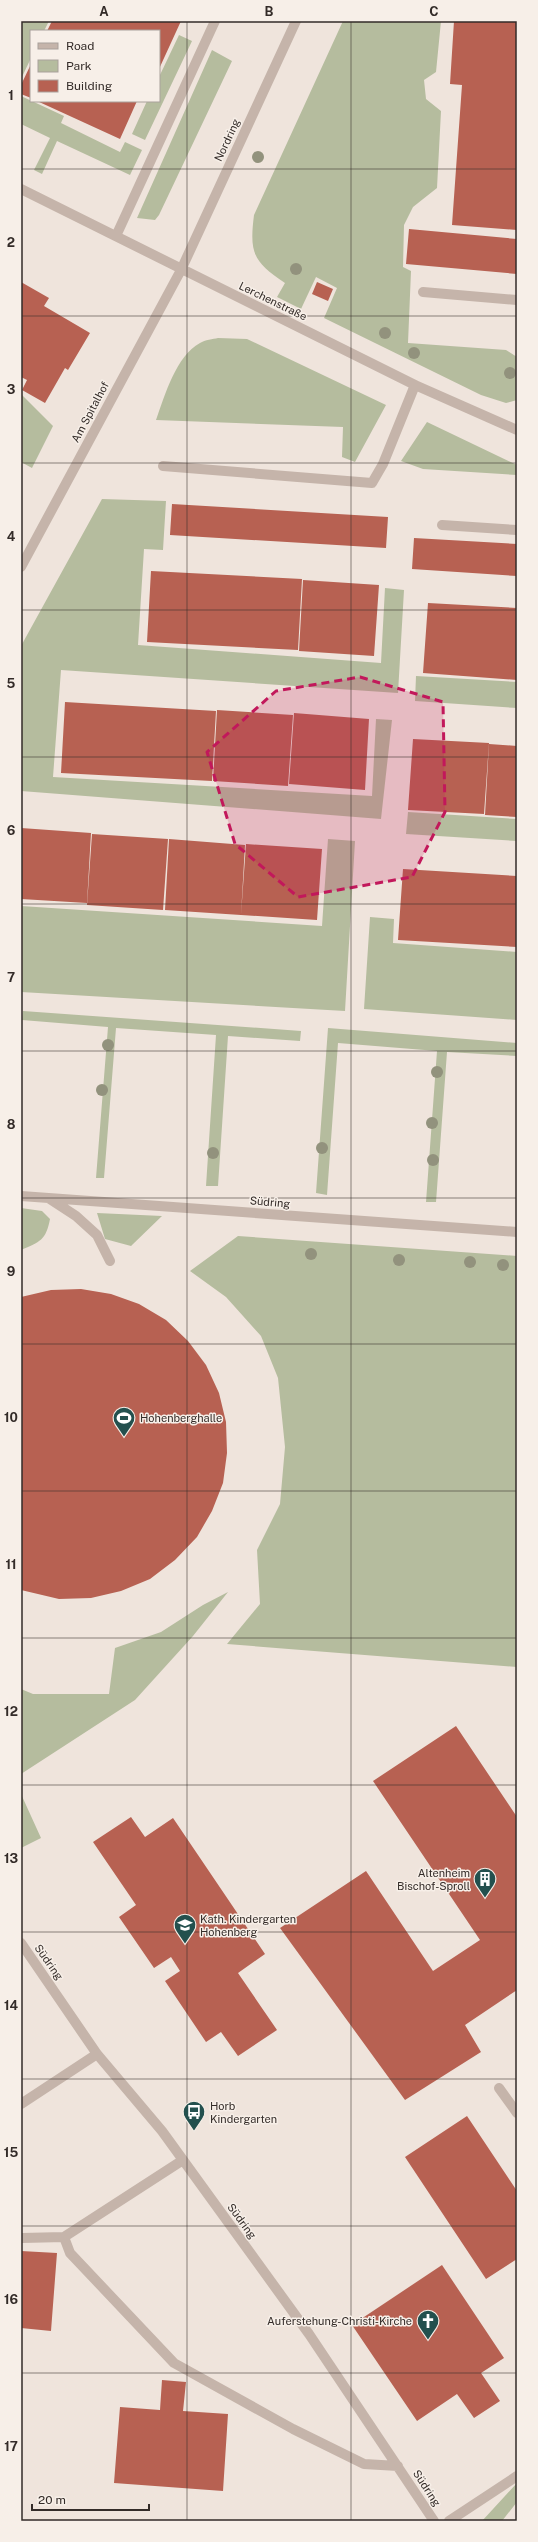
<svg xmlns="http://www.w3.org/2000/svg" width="538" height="2542" viewBox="0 0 538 2542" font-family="'Public Sans',sans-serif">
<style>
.green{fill:#b5bc9e}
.building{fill:#b76152}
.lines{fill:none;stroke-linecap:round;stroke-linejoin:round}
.minor{stroke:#c5b4aa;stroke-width:10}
.tree{fill:#92927d}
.marked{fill:#c2185b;fill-opacity:0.2;stroke:#c2185b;stroke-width:3;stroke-dasharray:8 5;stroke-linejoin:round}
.grid{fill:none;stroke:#332b28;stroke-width:1;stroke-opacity:0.55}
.labels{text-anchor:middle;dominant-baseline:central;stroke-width:3;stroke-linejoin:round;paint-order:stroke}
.street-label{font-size:11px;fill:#332b28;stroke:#f7efe8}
.poi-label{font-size:11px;fill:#332b28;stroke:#f7efe8;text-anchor:start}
.neatline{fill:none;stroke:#332b28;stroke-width:1.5}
.grid-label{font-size:13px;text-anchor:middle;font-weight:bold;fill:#332b28}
</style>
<rect width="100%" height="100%" fill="#efe4dc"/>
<!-- green -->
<path class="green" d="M21 21H49L44 31H31V58L21 79Z
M343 21H441L436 72 424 80 426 99 441 111 437 188 413 207 404 225 403 267 411 271 408 343 506 350 517 357V400L506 403 481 395 324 318 337 288 316 277 301 309 277 297 285 283C254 262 249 254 254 215Z
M179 35 192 41 145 140 132 134 147 101H159V77Z
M212 50 232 61 159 215 155 220 137 218Z
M21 96 64 116 61 123 120 152 125 142 142 150 130 175 57 141 42 174 34 170 50 138 21 124Z
M218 338 247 339 386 405 355 462 342 457 343 427 156 420C165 395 176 356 200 343 205 340 213 339 218 338Z
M21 394 53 426 32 468 21 462Z
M427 422 517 465V475L423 469 401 461Z
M102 499 166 501 163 550 144 549 138 645 381 663 385 588 404 590 398 693 61 670 53 777 372 796 376 719 392 720 381 819 21 791V646Z
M416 676 517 682V708L415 701Z
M408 812 517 819V841L406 834Z
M328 839 355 841 345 1011 21 992V906L322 926Z
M370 917 394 919 393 943 517 952V1020L364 1009Z
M23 1011 301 1031 300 1041 228 1036 218 1186H206L216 1035 116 1028 104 1178H96L108 1027 22 1020Z
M328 1028 517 1043V1056L447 1052 436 1202H426L437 1051 338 1043 327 1195 316 1193Z
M21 1208 42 1211 50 1219C46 1240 40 1242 21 1250Z
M97 1213 162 1216 131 1246 105 1239Z
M238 1236 517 1256V1667L227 1644 260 1604 257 1550 280 1504 285 1447 278 1378 261 1336 226 1297 190 1271Z
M228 1592 193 1636 135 1700 21 1774V1689L33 1694H109L115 1648 161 1632 203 1605Z
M21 1794 41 1838 21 1848Z
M517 2483V2502L502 2521H482Z"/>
<!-- building -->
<path class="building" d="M52 21H181L159 69V31H47Z
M454 21H517V230L452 225 462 85 450 84Z
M31 64V98L21 94V85Z
M37 101H137L120 139Z
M409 229 517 239V274L406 264Z
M21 282 49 298 44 306 90 333 68 370 65 368 45 403 22 390 27 380 21 377Z
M317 282 333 289 328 301 312 294Z
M172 504 388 517 386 548 170 535Z
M414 538 517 544V576L412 569Z
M151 571 302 579 298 650 147 642Z
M303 580 379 585 374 656 299 651Z
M428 603 517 608V680L423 673Z
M65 702 216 711 212 781 61 773Z
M217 710 293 715 288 786 213 781Z
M294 713 369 719 365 790 289 784Z
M413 739 489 743 484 814 408 810Z
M489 744 517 746V817L485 815Z
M21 828 91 833 87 903 21 899Z
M92 834 168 839 163 910 87 905Z
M169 839 245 845 241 915 165 910Z
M246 844 322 849 317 920 241 915Z
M403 869 517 876V947L398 940Z
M81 1289 111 1294 139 1304 166 1320 188 1341 206 1365 219 1393 226 1422 227 1453 223 1483 212 1511 197 1537 175 1560 150 1579 121 1591 91 1598 59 1599 21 1590V1297L51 1290Z
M456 1726 517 1817V1990L465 2025 481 2052 405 2100 280 1928 366 1871 433 1971 480 1940 373 1781Z
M131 1817 145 1837 173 1818 265 1954 238 1973 277 2030 238 2056 221 2032 206 2042 165 1981 180 1971 171 1957 154 1968 119 1917 136 1905 93 1842Z
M467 2116 517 2191V2259L486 2279 405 2157Z
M21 2251 57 2253 51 2331 21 2328Z
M442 2265 504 2358 481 2373 500 2401 474 2418 457 2394 417 2421 352 2325Z
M162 2380 186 2382 183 2411 228 2414 223 2491 114 2483 120 2407 160 2410Z"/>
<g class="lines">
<!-- minor -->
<path class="minor" d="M21 189 415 385 517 430
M116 236 215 21
M423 292 517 300
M163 466 372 483 383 464 415 385
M442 525 517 530
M21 567 181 270 296 21
M21 1196 517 1232
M50 1199 76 1216 97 1235 110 1261
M21 1943 97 2054 162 2131 309 2334 434 2521
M499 2088 517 2113
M21 2104 97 2054
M64 2237 70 2253 174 2363 293 2429 364 2464 398 2466
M22 2238 64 2237 183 2160
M449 2521 517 2476"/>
</g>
<!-- trees -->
<g class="tree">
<circle cx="258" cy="157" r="6"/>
<circle cx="296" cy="269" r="6"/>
<circle cx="385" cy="333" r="6"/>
<circle cx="414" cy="353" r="6"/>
<circle cx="510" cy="373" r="6"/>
<circle cx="108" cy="1045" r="6"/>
<circle cx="437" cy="1072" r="6"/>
<circle cx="102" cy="1090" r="6"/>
<circle cx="432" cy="1123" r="6"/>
<circle cx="322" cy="1148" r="6"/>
<circle cx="213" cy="1153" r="6"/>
<circle cx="433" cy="1160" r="6"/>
<circle cx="311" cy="1254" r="6"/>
<circle cx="399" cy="1260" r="6"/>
<circle cx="470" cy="1262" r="6"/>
<circle cx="503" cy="1265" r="6"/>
</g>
<!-- marked area -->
<path class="marked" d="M360 677 443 702 445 812 412 877 298 897 235 844 207 752 276 691Z"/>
<!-- grid -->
<path class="grid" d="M187 21V2521M351 21V2521M21 169H517M21 316H517M21 463H517M21 610H517M21 757H517M21 904H517M21 1051H517M21 1198H517M21 1344H517M21 1491H517M21 1638H517M21 1785H517M21 1932H517M21 2079H517M21 2226H517M21 2373H517"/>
<!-- icons -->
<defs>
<g id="stadium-pin" transform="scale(1.15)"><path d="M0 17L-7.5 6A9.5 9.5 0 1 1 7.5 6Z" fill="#23504e" stroke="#f7efe8"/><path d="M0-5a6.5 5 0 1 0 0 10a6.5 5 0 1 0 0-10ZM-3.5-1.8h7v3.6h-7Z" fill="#fff"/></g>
<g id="building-pin" transform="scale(1.15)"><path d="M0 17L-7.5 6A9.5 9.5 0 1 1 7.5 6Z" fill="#23504e" stroke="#f7efe8"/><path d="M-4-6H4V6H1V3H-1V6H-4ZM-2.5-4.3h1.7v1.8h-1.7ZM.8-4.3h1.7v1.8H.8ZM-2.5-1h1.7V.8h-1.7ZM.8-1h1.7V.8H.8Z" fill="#fff"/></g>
<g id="school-pin" transform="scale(1.15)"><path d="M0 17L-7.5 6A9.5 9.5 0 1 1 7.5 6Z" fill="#23504e" stroke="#f7efe8"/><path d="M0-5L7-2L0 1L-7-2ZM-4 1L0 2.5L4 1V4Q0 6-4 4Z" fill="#fff"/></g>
<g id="bus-pin" transform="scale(1.15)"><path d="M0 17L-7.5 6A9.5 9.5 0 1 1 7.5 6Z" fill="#23504e" stroke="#f7efe8"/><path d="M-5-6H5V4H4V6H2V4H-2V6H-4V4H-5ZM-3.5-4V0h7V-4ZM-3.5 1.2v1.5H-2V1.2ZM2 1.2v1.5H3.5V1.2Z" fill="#fff"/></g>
<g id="church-pin" transform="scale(1.15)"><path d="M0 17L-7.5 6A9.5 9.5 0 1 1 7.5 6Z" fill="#23504e" stroke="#f7efe8"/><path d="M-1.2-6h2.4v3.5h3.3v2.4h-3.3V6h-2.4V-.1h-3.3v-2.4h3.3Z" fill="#fff"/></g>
</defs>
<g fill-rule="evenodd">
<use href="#stadium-pin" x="124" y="1418"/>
<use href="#building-pin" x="485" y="1879"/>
<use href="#school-pin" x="185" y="1925"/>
<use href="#bus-pin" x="194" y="2112"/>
<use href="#church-pin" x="428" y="2321"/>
</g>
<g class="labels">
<!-- street labels -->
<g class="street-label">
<text transform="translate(227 140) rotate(-65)">Nordring</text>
<text transform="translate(273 301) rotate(26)">Lerchenstraße</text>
<text transform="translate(90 412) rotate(-62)">Am Spitalhof</text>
<text transform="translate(270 1202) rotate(5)">Südring</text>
<text transform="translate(49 1962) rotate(55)">Südring</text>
<text transform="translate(242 2221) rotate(54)">Südring</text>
<text transform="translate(427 2488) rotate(57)">Südring</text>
</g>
<!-- poi labels -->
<g class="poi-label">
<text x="140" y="1418">Hohenberghalle</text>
<text x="470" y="1873" text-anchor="end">Altenheim<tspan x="470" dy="13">Bischof-Sproll</tspan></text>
<text x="200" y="1919">Kath. Kindergarten<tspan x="200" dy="13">Hohenberg</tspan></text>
<text x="210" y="2106">Horb<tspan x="210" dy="13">Kindergarten</tspan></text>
<text x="412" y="2321" text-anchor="end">Auferstehung-Christi-Kirche</text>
</g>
</g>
<!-- border -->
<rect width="538" height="2542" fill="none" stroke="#f7efe8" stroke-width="44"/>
<!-- legend -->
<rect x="30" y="30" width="130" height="72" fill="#f7efe8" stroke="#a9a19b"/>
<rect x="38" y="43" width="20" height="6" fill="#c5b4aa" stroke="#a9a19b"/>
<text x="66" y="50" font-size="12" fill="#332b28">Road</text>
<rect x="38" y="60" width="20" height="12" fill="#b5bc9e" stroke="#a9a19b"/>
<text x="66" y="70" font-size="12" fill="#332b28">Park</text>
<rect x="38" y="80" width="20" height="12" fill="#b76152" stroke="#a9a19b"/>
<text x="66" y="90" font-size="12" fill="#332b28">Building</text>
<!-- scale -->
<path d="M32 2504v6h117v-6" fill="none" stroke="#332b28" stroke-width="2"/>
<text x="38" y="2504" font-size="12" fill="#332b28" stroke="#f7efe8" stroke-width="3" paint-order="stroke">20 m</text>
<rect x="22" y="22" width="494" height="2498" class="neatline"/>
<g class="grid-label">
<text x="104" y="16">A</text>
<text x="269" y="16">B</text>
<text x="434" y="16">C</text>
<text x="11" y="100">1</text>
<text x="11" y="247">2</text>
<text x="11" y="394">3</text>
<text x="11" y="541">4</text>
<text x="11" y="688">5</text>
<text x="11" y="835">6</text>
<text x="11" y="982">7</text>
<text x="11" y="1129">8</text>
<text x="11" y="1276">9</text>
<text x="11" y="1422">10</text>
<text x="11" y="1569">11</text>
<text x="11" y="1716">12</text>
<text x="11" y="1863">13</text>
<text x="11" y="2010">14</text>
<text x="11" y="2157">15</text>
<text x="11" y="2304">16</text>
<text x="11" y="2451">17</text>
</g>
</svg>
